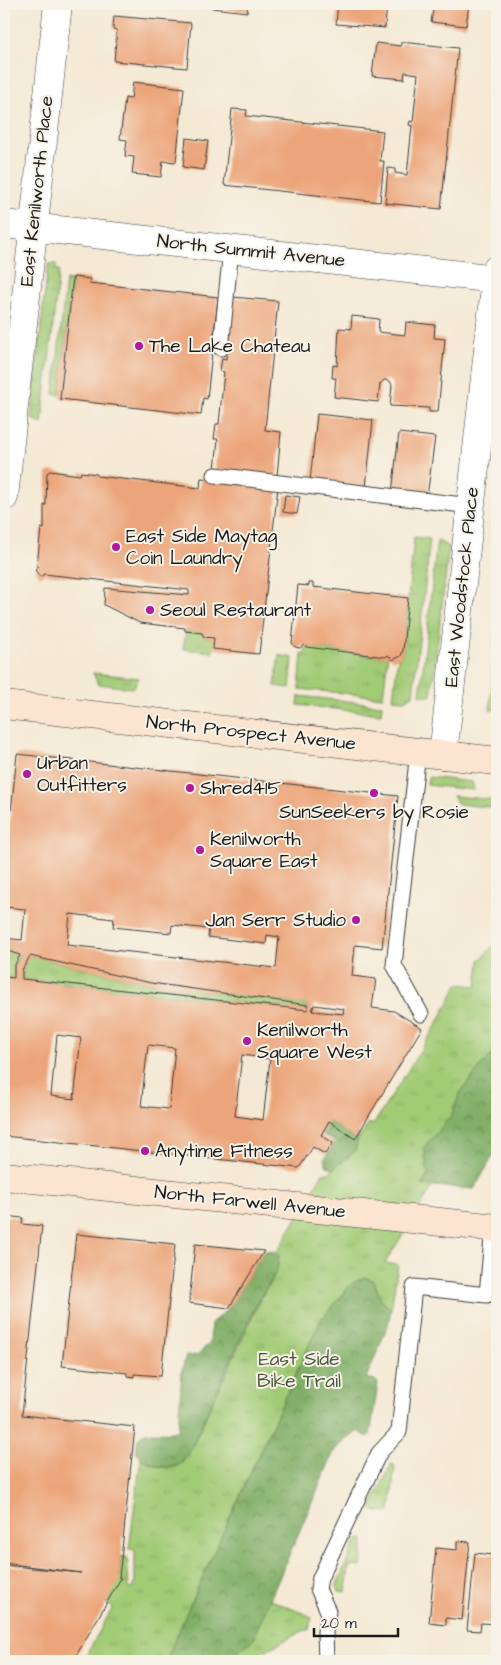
<svg xmlns="http://www.w3.org/2000/svg" width="501" height="1665" viewBox="0 0 501 1665" font-family="'Architects Daughter',sans-serif">
<style>
.grass{fill:url(#grass-tufts);stroke:#5f7449}
.forest{fill:url(#forest-crowns);stroke:#4e6642}
.building{fill:#eca57a;fill-rule:evenodd}
.lines{fill:none;stroke-linecap:round;stroke-linejoin:round}
.lane-casing{stroke:#3c3b38;stroke-width:17}
.street-casing{stroke:#3c3b38;stroke-width:29}
.secondary-casing{stroke:#3c3b38;stroke-width:29}
.lane{stroke:#fff;stroke-width:15}
.street{stroke:#fff;stroke-width:28}
.secondary{stroke:#fce5d0;stroke-width:28}
.poi-dot{fill:#b5179e;stroke:#f7f3e8;stroke-width:2}
.labels{text-anchor:middle;dominant-baseline:central;stroke-width:4;stroke-linejoin:round;paint-order:stroke}
.street-label{font-size:19px;fill:#1c1c1c;stroke:#f7f3e8}
.poi-label{font-size:19px;fill:#1c1c1c;stroke:#f7f3e8;text-anchor:start}
.park-label{font-size:19px;fill:#4b593c;stroke:#f7f3e8}
</style>
<defs>
<pattern id="grass-tufts" width="24" height="20" patternUnits="userSpaceOnUse" patternTransform="scale(1.25)"><rect width="24" height="20" fill="#a2cb76"/><path d="M3 7l-1-3M5 7V3M7 7l1-3M15 17l-1-3M17 17v-4M19 17l1-3" fill="none" stroke="#8bae66"/></pattern>
<pattern id="forest-crowns" width="20" height="18" patternUnits="userSpaceOnUse" patternTransform="scale(1.25)"><rect width="20" height="18" fill="#81af67"/><path d="M2 6a3 3 0 1 1 6 0M12 15a3 3 0 1 1 6 0" fill="none" stroke="#698e54"/></pattern>
</defs>
<rect width="100%" height="100%" fill="#f7f3e8"/>
<filter id="ink" filterUnits="userSpaceOnUse"><feTurbulence type="fractalNoise" baseFrequency=".02" numOctaves="2"/><feDisplacementMap in="SourceGraphic" scale="10" xChannelSelector="R" yChannelSelector="G"/><feConvolveMatrix kernelMatrix="1 2 1 2 8 2 1 2 1" color-interpolation-filters="sRGB"/></filter>
<filter id="wash" filterUnits="userSpaceOnUse"><feTurbulence type="fractalNoise" baseFrequency=".0096" numOctaves="4" result="noise"/><feDisplacementMap in="SourceGraphic" scale="20" xChannelSelector="R" yChannelSelector="G"/><feGaussianBlur stdDeviation="1.12" result="paint"/><feColorMatrix in="noise" values="0 0 0 0 0 0 0 0 0 0 0 0 0 0 0 0 0 1.4 0 .05"/><feComposite in="paint" operator="in"/></filter>
<g filter="url(#wash)">
<rect width="100%" height="100%" fill="#f4e9d4"/>
<!-- grass -->
<path class="grass" d="M48 264H56V270H59L42 424 31 418Z
M66 280 72 281 60 395 54 394Z
M414 537 430 539 413 695 405 700 393 699 398 656H401L403 650Z
M437 540 449 547 431 696 420 695Z
M186 631 202 633 204 637 214 638 213 652 183 649Z
M497 636V710H490L495 637Z
M306 647 386 657 388 655 383 697 299 689 302 654H305Z
M279 655 293 658 290 688 275 686Z
M93 673 139 678 133 688 98 684Z
M299 696 382 705 381 714 298 705Z
M428 777 472 782 474 790 427 785Z
M453 796 497 800V808L458 804Z
M497 942V1149L474 1189 433 1186 385 1263 398 1265 391 1309 335 1449 269 1599 312 1617 309 1630H305L245 1661H83L113 1607 106 1603 119 1578 121 1557H127L129 1588 133 1589 135 1584V1550L129 1549 141 1458C150 1466 171 1472 182 1463 185 1460 188 1453 191 1449L260 1300C267 1284 283 1270 277 1252L323 1173H330L348 1147 352 1149 369 1123 373 1125 436 1026 458 984 477 986 480 960Z
M4 950 20 955 14 967V978L4 977Z
M30 956 151 983 308 1005V1010L22 979V970Z
M392 1463 395 1466 390 1512 374 1511 371 1506Z
M361 1539H364L361 1567 349 1566 346 1592 339 1591 336 1586 356 1541Z"/>
<!-- forest -->
<path class="forest" d="M497 1050V1149L474 1189 422 1185 428 1175 424 1147 451 1116 460 1093 481 1066Z
M329 1121 355 1139 359 1134 355 1151 333 1169 327 1166 324 1159 335 1142 321 1133Z
M264 1251 277 1252C283 1270 267 1285 259 1300 235 1349 213 1399 191 1449 188 1454 185 1460 181 1463 169 1473 146 1464 137 1454 133 1420 161 1438 178 1430L182 1370 186 1356 197 1355 210 1343 211 1323 229 1308Z
M365 1277 374 1281 381 1300 391 1309 388 1325 366 1379H373L378 1383 370 1436 367 1437 358 1431 335 1449 255 1634 256 1637 227 1661H166L192 1600 320 1321 351 1284Z"/>
<g id="blocks">
<!-- building -->
<path class="building" d="M212 4H248L247 12 212 8Z
M338 4H387L385 28 336 24Z
M434 4H469L466 26 431 22Z
M114 16 191 23 187 68 114 61 117 30 113 29Z
M401 42 458 48 441 209 385 203 388 168 395 169V173L407 175 412 126 409 125 410 121 413 122 418 74 405 72 404 79 372 76 376 43 401 46Z
M133 82 184 88 176 162 163 161 161 177 132 174 134 157 125 156 127 140 120 139 125 98 131 99Z
M232 109 247 110 246 116 383 131 380 161H384L380 202 224 185Z
M186 138 208 141 204 170 183 167Z
M73 277 90 279 89 283 218 297 207 399 203 398 201 415 60 399Z
M232 297 278 301 265 430 281 432 277 476 215 470 218 439H214L216 424H219L224 372 220 371 222 358 226 359Z
M352 316 379 319 378 332 405 335 406 322 435 325 434 338 445 339 438 412H429V408L390 406 392 385 390 381 384 380 380 384 378 402 334 397 336 378H332L333 365 337 366 339 328 351 329Z
M317 414 373 420 366 488 310 482Z
M399 433 435 437 427 497 392 493Z
M50 471 80 475 81 472 97 474V476L200 488 201 478 278 487 259 654 213 649 214 638 204 637 202 633 185 631V628L140 623 104 605 105 588 189 595V590L44 574 40 577 35 570 39 567 37 566 41 528 44 529V505H46L47 473Z
M285 495 300 497 297 514 283 512Z
M309 583H313V587L408 598 403 650 401 656 393 660 388 655 386 657 306 647 304 645 300 648 295 647 292 643 298 585 309 586Z
M17 754 398 796 382 948 355 945 352 976 376 979 372 1008 394 1011 422 1028 355 1139 329 1121 321 1135 333 1143 325 1154 313 1147 299 1168 4 1136V977L14 978V967L20 955 4 950V938L22 940 25 909 4 907V880ZM70 914 114 919 113 927 171 933 172 925 209 929 208 937 266 944 267 935 279 937 276 968 67 945ZM30 956 151 983 308 1005V1010L22 979V970ZM314 1005 344 1009 343 1014 312 1011ZM57 1035 81 1038 74 1099 51 1096ZM148 1045 175 1048 169 1109 141 1106ZM242 1055 270 1059 263 1120 235 1116Z
M4 1216 23 1218 22 1224 42 1226 22 1415 135 1427 119 1578H121L73 1661H4V1565L81 1573 4 1563Z
M76 1234 175 1244 161 1376 134 1374V1377L127 1376V1373L62 1366Z
M195 1244 264 1251 229 1308 189 1303Z
M457 1541 470 1542 462 1620 446 1618V1625L429 1623 436 1548 457 1550Z
M494 1549H497V1624L481 1623 480 1631 467 1630 475 1553 493 1555Z"/>
</g>
</g>
<g filter="url(#ink)">
<use href="#blocks" fill-opacity="0" stroke="#3c3b38" stroke-width="1"/>
<g class="lines">
<!-- lane casing -->
<g class="lane-casing">
<path id="lane" d="M221 348 231 249
M215 475 471 506
M418 752 394 965 421 1014
M326 1661 325 1632 328 1611 318 1589 320 1578 379 1453 399 1432 414 1287 487 1295 493 1227"/>
</g>
<!-- street casing -->
<g class="street-casing">
<path id="street" d="M4 224 497 279
M4 497 58 4
M443 755 497 269"/>
</g>
<!-- secondary casing -->
<g class="secondary-casing">
<path id="secondary" d="M4 705 497 761
M4 1176 497 1228"/>
</g>
<!-- lane -->
<use href="#lane" class="lane"/>
<!-- street -->
<use href="#street" class="street"/>
<!-- secondary -->
<use href="#secondary" class="secondary"/>
</g>
</g>
<!-- markers -->
<g class="poi-dot">
<circle cx="139" cy="346" r="5"/>
<circle cx="116" cy="547" r="5"/>
<circle cx="150" cy="610" r="5"/>
<circle cx="27" cy="774" r="5"/>
<circle cx="190" cy="788" r="5"/>
<circle cx="374" cy="793" r="5"/>
<circle cx="200" cy="850" r="5"/>
<circle cx="356" cy="920" r="5"/>
<circle cx="247" cy="1041" r="5"/>
<circle cx="145" cy="1151" r="5"/>
</g>
<g class="labels">
<!-- street labels -->
<g class="street-label">
<text transform="translate(37 191) rotate(-84)">East Kenilworth Place</text>
<text transform="translate(251 251) rotate(6)">North Summit Avenue</text>
<text transform="translate(462 587) rotate(-84)">East Woodstock Place</text>
<text transform="translate(251 733) rotate(6)">North Prospect Avenue</text>
<text transform="translate(250 1202) rotate(6)">North Farwell Avenue</text>
</g>
<!-- poi labels -->
<g class="poi-label">
<text x="149" y="346">The Lake Chateau</text>
<text x="126" y="536">East Side Maytag<tspan x="126" dy="22">Coin Laundry</tspan></text>
<text x="160" y="610">Seoul Restaurant</text>
<text x="37" y="763">Urban<tspan x="37" dy="22">Outfitters</tspan></text>
<text x="200" y="788">Shred415</text>
<text x="374" y="812" text-anchor="middle">SunSeekers by Rosie</text>
<text x="210" y="839">Kenilworth<tspan x="210" dy="22">Square East</tspan></text>
<text x="346" y="920" text-anchor="end">Jan Serr Studio</text>
<text x="257" y="1030">Kenilworth<tspan x="257" dy="22">Square West</tspan></text>
<text x="155" y="1151">Anytime Fitness</text>
</g>
<!-- park labels -->
<g class="park-label">
<text x="299" y="1359">East Side<tspan x="299" dy="22">Bike Trail</tspan></text>
</g>
</g>
<!-- margin -->
<rect width="501" height="1665" fill="none" stroke="#f7f3e8" stroke-width="20"/>
<!-- scale -->
<path d="M314 1628v8h84v-8" fill="none" stroke="#1c1c1c" stroke-width="2.5"/>
<text x="321" y="1628" font-size="15" fill="#1c1c1c" stroke="#f7f3e8" stroke-width="4" paint-order="stroke">20 m</text>
</svg>
